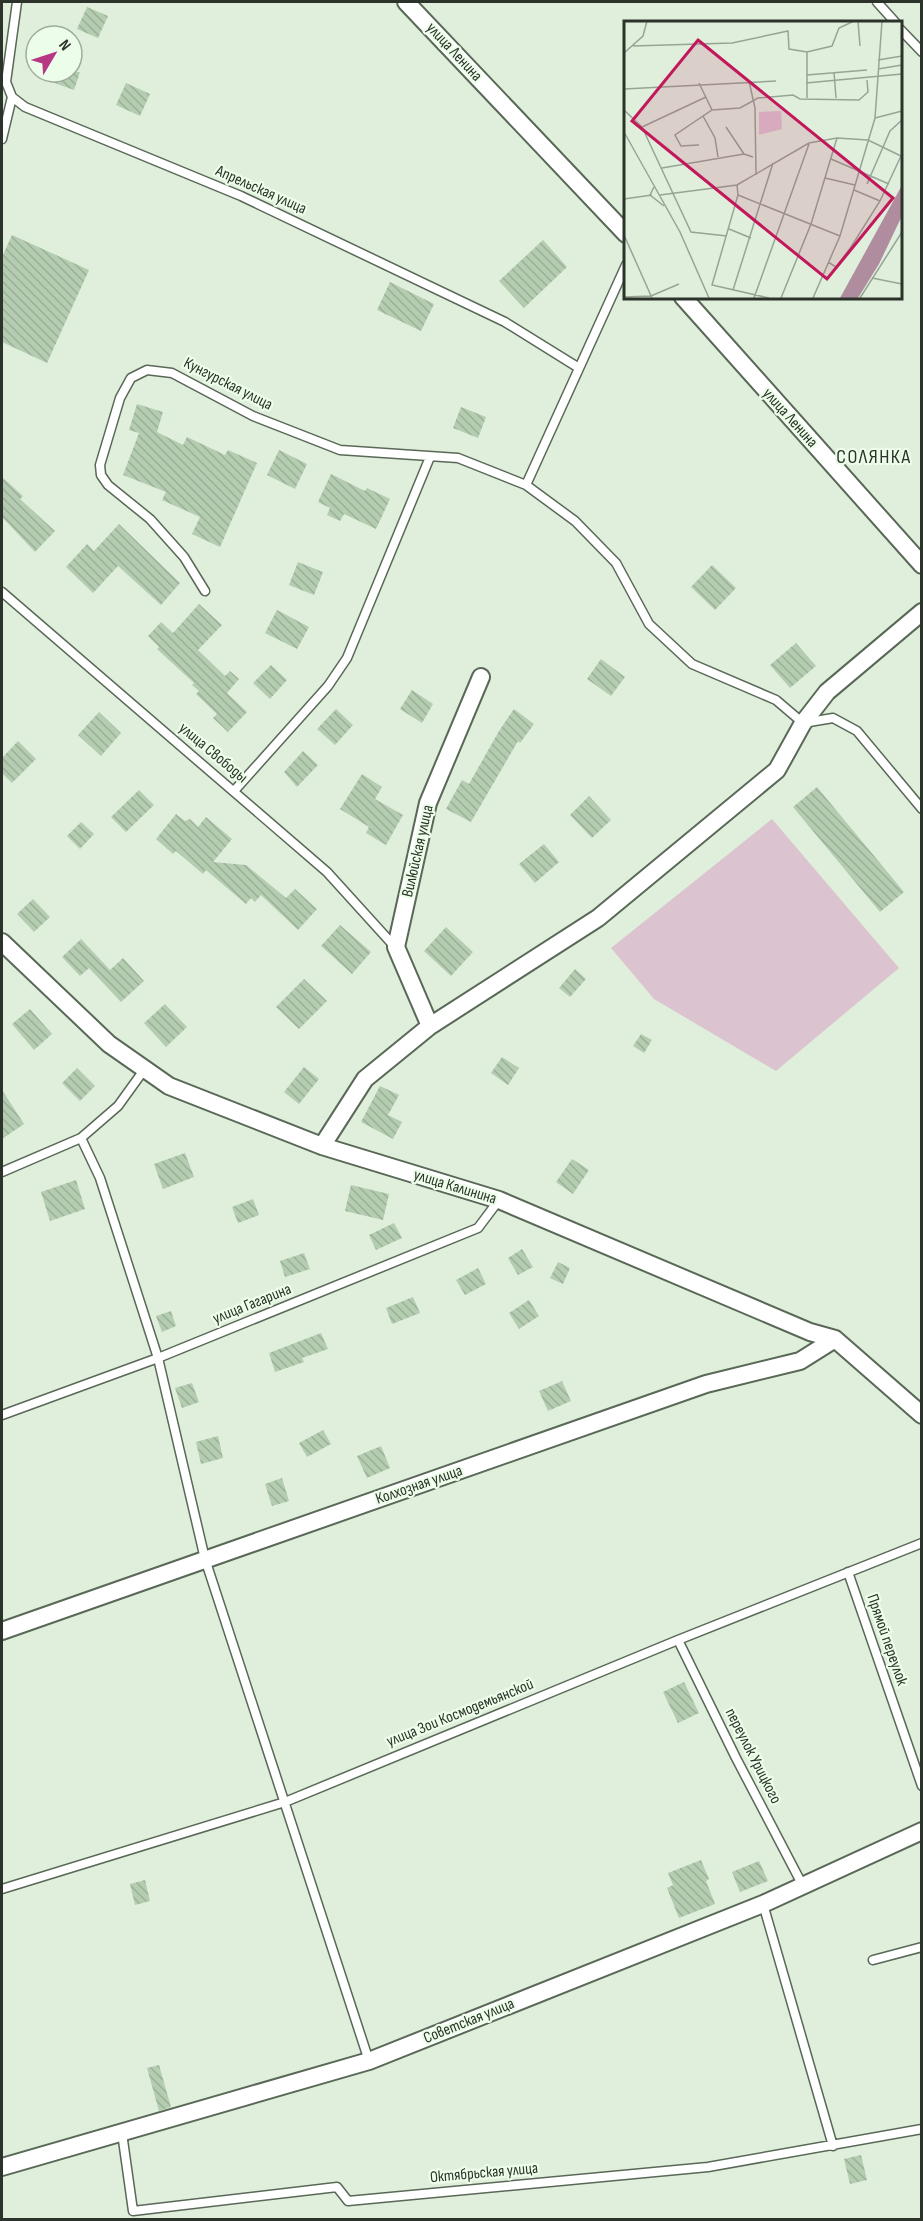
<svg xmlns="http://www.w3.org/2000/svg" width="923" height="2221" viewBox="0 0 923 2221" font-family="'Sofia Sans Condensed',sans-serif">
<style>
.pitch{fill:#dbc4cf}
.building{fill:url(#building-back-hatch)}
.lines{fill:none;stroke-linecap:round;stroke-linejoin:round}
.service-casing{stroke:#596857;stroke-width:11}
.minor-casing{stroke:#596857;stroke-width:20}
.service{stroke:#fff;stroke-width:8}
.minor{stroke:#fff;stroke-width:16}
.labels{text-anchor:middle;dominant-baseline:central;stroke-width:4.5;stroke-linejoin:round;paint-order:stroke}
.street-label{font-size:16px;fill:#2c332b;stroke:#ecfde9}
.quarter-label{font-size:20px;letter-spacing:1.5px;fill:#2c332b;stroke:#ecfde9}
.inset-road{fill:none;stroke:#97a495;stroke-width:1.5}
.view{fill:#c2185b;fill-opacity:0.15;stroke:#c2185b;stroke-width:3}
.inset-edge{fill:none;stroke:#2c332b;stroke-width:3}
</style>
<defs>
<pattern id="building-back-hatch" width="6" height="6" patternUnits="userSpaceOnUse" patternTransform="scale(1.5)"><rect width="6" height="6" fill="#b4cdb0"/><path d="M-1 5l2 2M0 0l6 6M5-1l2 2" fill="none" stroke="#9bb098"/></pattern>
</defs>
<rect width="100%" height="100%" fill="#dfefdc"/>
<!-- pitch -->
<path class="pitch" d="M772 819 899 968 776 1071 654 999 611 948Z"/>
<!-- building -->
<path class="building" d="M87 7 108 16 98 38 77 29Z
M55 72H80L74 90 52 82Z
M126 83 150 94 140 116 116 105Z
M12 235 89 270 47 363 2 342V257Z
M543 240 567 267 524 308 499 281Z
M390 282 434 304 421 331 377 310Z
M137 404 163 412 157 432 183 445 187 437 225 455 228 450 257 463 220 547 192 534 200 517 162 500 166 492 123 475 139 433 129 430Z
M461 407 486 417 478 438 453 428Z
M279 450 307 464 295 489 267 475Z
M331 474 365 491 367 488 390 499 376 529 344 514 340 521 327 515 330 508 318 502Z
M2 477 23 496 20 499 55 531 35 552 2 517Z
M119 524 180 583 161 605 118 566 93 593 66 567 87 544 94 551Z
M298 562 323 572 314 595 289 585Z
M712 565 736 588 715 610 691 587Z
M199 604 222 625 198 650 225 676 230 671 239 679 227 693 247 712 228 732 213 718 217 714 196 694 199 691 192 685 194 683 157 649 159 647 148 636 161 622 173 633Z
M277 610 309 627 297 649 265 633Z
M796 643 816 666 790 688 770 665Z
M601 659 625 677 611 696 587 679Z
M271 665 287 680 270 699 253 683Z
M412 690 433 704 422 723 400 709Z
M336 709 353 725 335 745 317 729Z
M514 709 534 724 520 743 518 741 471 822 446 809 462 780 469 784 499 731Z
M99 712 121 733 101 756 78 735Z
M18 741 36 759 12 783 2 773V758Z
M303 751 318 765 297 787 284 772Z
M362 774 382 787 375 799 403 815 386 845 366 833 369 827 340 809Z
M817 787 904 892 880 912 793 807Z
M139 790 154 805 126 832 111 817Z
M589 796 611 820 592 838 570 815Z
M176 814 185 821 190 819 198 827 206 817 232 839 213 862 246 865 286 898 295 889 317 909 298 930 261 895 255 902 251 898 246 904 206 870 203 874 176 851 173 854 156 839Z
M81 822 94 834 80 849 67 836Z
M544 844 559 862 535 883 519 864Z
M33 899 50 917 34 932 17 914Z
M340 925 371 952 352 974 321 946Z
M446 927 473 952 451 976 424 951Z
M81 939 110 970 123 958 144 981 121 1002 89 968 80 976 62 957Z
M575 969 586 979 570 997 559 988Z
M304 979 327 1001 299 1029 276 1007Z
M165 1004 187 1027 166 1047 144 1023Z
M30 1009 52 1034 34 1050 12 1024Z
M641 1034 652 1040 644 1053 633 1046Z
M502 1057 519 1068 508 1085 491 1073Z
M304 1067 319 1079 299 1104 284 1092Z
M77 1068 95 1086 80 1101 62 1083Z
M380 1086 399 1095 388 1115 402 1122 393 1139 361 1122Z
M2 1090 24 1124 2 1139Z
M185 1153 194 1177 163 1189 154 1164Z
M572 1159 589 1170 573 1194 556 1182Z
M76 1180 85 1209 50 1221 41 1192Z
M351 1185 389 1194 383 1220 345 1211Z
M253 1199 259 1215 238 1223 232 1207Z
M394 1223 402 1238 376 1250 369 1235Z
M522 1249 533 1267 518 1275 508 1258Z
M304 1253 310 1269 285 1277 280 1261Z
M558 1262 570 1268 563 1284 550 1278Z
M478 1268 486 1284 465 1295 456 1280Z
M413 1297 420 1313 392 1324 386 1308Z
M529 1300 539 1316 519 1329 509 1313Z
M171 1311 176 1326 162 1332 156 1316Z
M321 1333 328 1349 302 1358 304 1362 275 1372 269 1353Z
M562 1381 571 1401 548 1411 539 1391Z
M192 1383 199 1402 182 1408 175 1388Z
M323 1430 331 1444 307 1457 299 1443Z
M218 1436 223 1458 201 1464 196 1442Z
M381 1446 390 1468 367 1478 357 1456Z
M282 1478 289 1501 272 1506 265 1484Z
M684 1682 699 1713 678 1723 663 1692Z
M701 1860 709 1879 706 1881 715 1904 679 1918 667 1888 673 1885 668 1873Z
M759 1861 768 1881 740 1892 732 1872Z
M145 1880 150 1901 135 1905 130 1884Z
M159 2065 171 2107 159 2111 147 2068Z
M861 2155 867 2180 850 2184 844 2159Z"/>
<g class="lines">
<!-- service casing -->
<g class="service-casing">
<path id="service" d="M17 2 6 82 12 97 25 107 241 196 505 322 579 368
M877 2 895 22
M900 29 922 52
M2 139 12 97
M526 485 626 265
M205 591 184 557 150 519 108 485 101 475 100 465 120 398 131 378 147 370 172 373 253 416 340 450 458 458 526 485 575 521 616 563 649 624 692 664 776 700 803 723 833 718 857 731 922 809
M2 592 327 872 395 947
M234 791 328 686 347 658 430 457
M81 1138 100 1178 158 1358 205 1559 369 2061
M2 1172 81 1138 118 1106 144 1070
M2 1415 158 1358 478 1228 499 1200
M848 1572 922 1786
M678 1640 736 1758 803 1886
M2 1889 285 1802 678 1640 922 1543
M763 1904 833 2146
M873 1960 922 1947
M122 2133 133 2211 337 2187 348 2201 708 2167 922 2129"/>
</g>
<!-- minor casing -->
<g class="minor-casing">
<path id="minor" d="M406 2 626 234
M683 297 922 565
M2 942 109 1044 169 1086 322 1146 499 1200 810 1332 835 1339 922 1415
M430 1026 396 947 428 803 481 677
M322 1146 365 1079 430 1026 598 918 777 770 803 723 827 692 922 612
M2 1631 706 1384 800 1361 835 1339
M2 2167 369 2061 763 1904 922 1831"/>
</g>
<!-- service -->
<use href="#service" class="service"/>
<!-- minor -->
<use href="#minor" class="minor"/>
</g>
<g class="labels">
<!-- street labels -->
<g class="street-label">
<text transform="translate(454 52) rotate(47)">улица Ленина</text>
<text transform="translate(261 190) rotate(24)">Апрельская улица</text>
<text transform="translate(228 384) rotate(27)">Кунгурская улица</text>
<text transform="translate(790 418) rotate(48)">улица Ленина</text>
<text transform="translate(213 753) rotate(40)">улица Свободы</text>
<text transform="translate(418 851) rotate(-77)">Вилюйская улица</text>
<text transform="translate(455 1187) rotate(17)">улица Калинина</text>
<text transform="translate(252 1304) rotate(-22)">улица Гагарина</text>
<text transform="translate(419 1485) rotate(-19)">Колхозная улица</text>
<text transform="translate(887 1640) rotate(71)">Прямой переулок</text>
<text transform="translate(460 1713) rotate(-22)">улица Зои Космодемьянской</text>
<text transform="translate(753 1756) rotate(63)">переулок Урицкого</text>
<text transform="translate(469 2021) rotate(-22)">Советская улица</text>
<text transform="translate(484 2173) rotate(-5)">Октябрьская улица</text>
</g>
<!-- quarter labels -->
<g class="quarter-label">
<text x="874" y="457">СОЛЯНКА</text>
</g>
</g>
<!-- overview -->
<g transform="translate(624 21)">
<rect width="278" height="278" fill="#dfefdc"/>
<path d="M157 90 158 108 135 114V91Z" fill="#dbc4cf"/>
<path d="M277 166V197L255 243 234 277H216Z" fill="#b08d9e"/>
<path class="inset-road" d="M234 0 236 25M9 25 108 22 164 10 165 28 183 31 208 25 215 7 230 0M183 31V77M0 32 19 15 23 0M254 39 278 35M254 48 278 44M210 51 212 77M183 54 243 49M125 60 131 87 132 154M75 62 88 89M182 62 278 53M0 68 152 60M0 89 18 106 82 76M79 95 91 117 94 136M251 97 278 90M18 106 67 211 103 215M102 106 120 133 129 136M0 111 56 211 85 277M75 124 57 125 51 114 88 89 116 87 134 77 169 74 176 78 235 79 244 71 243 59M207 138 265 163M38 147 120 133M201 157 231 164M243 163 266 110 278 99M113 164 114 174 88 264 145 277M30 166 26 174 40 185M230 169 256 180M36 174 113 164 185 122 213 117 244 119 277 135M114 174 216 215M0 178 28 174M105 208 127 217M0 214 28 277M204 241 212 246 227 226 256 180 277 135M248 257 278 263M109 269 149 142M0 276 27 275 55 263M130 277 185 123M157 277 187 203 213 117M189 277 216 215 251 97 258 0M236 277 278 211"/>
<path class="view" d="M74 19 269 177 203 258 8 100Z"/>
<rect width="278" height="278" class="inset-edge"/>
</g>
<!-- border -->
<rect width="923" height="2221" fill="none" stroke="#2c332b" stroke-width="6"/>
<!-- north arrow -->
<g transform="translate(54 54) rotate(51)"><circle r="28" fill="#ecfde9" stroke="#9fac9d" stroke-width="1.5"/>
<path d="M0-4.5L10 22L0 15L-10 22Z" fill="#b63784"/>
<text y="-9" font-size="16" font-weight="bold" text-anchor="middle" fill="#2c332b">N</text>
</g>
</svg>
